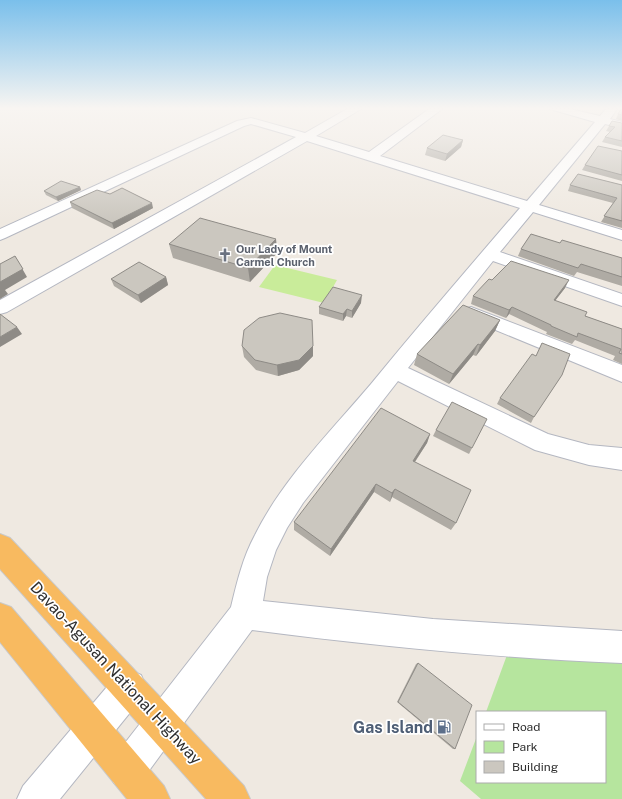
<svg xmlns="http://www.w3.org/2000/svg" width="622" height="799" viewBox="0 0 622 799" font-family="'Public Sans',sans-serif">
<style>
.green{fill:#b6e59e}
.pitch{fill:#c9ec9a}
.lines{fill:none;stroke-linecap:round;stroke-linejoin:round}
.minor-casing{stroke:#b4b7c1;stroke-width:2}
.trunk-casing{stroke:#c9c9c9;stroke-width:2}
.minor{fill:#fff;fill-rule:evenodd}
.trunk{fill:#f8ba60;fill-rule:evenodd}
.wall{fill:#afaba4}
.shaded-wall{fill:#8e8b86}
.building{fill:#cbc7bf;stroke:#8e8b86}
.labels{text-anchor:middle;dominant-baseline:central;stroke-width:3.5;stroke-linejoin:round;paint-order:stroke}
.far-worship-label{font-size:11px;font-weight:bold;fill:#5b616d;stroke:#fff;text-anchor:start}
.near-street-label{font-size:16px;fill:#2e2e2e;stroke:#fff}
.near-service-label{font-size:16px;font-weight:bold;fill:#4e5e75;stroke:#fff;text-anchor:end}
</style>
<rect width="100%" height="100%" fill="#efe9e1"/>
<!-- green -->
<path class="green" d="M507 655 622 662V799H481L460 781 477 736V782H605V712H486Z"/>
<!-- pitch -->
<path class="pitch" d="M275 265 337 280 324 303 259 287Z"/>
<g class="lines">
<!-- minor casing -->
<g class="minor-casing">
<path id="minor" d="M347 109H361L316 136 369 152 429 109H442L380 156 527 201 595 122 550 109H570L600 116 606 109H617L610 119 622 122V128L605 124 539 205 622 230V240L533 212 500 252 622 294V306L493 261 408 368 548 434 589 445 622 448V470L589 465 535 450 398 381 303 503 287 528 276 550 267 577 263 601 433 619 622 631V663C498 658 375 646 252 630L140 783 127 788 114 783 109 770 114 757 231 607C237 582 243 557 255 535 282 480 332 430 371 384 420 324 470 266 520 208L307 141 7 312 0 314V300L296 137 251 124 244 126 5 238 0 240V229L237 121 251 118 305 133Z
M471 307 622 365V382L464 317 462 313 464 309Z
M129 670 141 675 146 687 141 699 60 799H17L23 786 117 675Z"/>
</g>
<!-- trunk casing -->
<g class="trunk-casing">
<path id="trunk" d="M0 534 10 538 244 786 250 799H206L0 569Z
M0 603 11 607 164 786 170 799H127L0 642Z"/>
</g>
<!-- minor -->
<use href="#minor" class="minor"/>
<!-- trunk -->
<use href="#trunk" class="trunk"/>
</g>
<!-- wall -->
<path class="wall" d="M622 109V121L616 119 618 114Z
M622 123V147L602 142 605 137 610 132 606 131 609 126Z
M463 140 461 147 445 161 425 155 427 148Z
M622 151V181L582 170 585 165Z
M570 185H622V228L601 222 613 203 568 191Z
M80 187 81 190 58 201 46 195 44 191Z
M110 194 153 208 114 229 72 208 70 202Z
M276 239 277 253 250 282 173 258 169 244Z
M560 243 622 258V286L577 272 574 276 518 256 521 249Z
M166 277 168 285 141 303 114 286 111 279Z
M565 288 555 301 585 316 622 329V364L613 360 615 356 575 340 572 344 546 334 547 332 509 314 506 318 471 304 473 296Z
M361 303 352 318 346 316 343 321 319 314V307Z
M500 320 495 331 476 356 473 355 449 384 414 365 417 354Z
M542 343 534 417 531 423 497 404 500 398 536 356Z
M242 346 313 356 299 370 278 376 256 370 244 357Z
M436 430 472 448 469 454 433 436Z
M430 434 427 443 415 462 456 523 451 530 392 497 390 502 374 492 330 556 294 530V522Z
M418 663 455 749H453L397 702 416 664Z"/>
<!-- shaded-wall -->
<path class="shaded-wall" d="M463 140 461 147 445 161 447 154Z
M80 187 81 190 58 201 56 197Z
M152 203 153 208 114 229 112 223Z
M276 239 277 253 250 282 248 268Z
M15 256 27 277 5 290 8 294 0 299V282Z
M166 277 168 285 141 303 138 295Z
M569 280 565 288 550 307 554 300Z
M362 295 361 303 352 318V311Z
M512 307 509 314 506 318 509 310Z
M347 309 346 316 343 321V314Z
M500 320 495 331 476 356 480 345Z
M17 327 22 334 0 347V337Z
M478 344 473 355 449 384 453 374Z
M313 346V356L299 370 278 376 277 365Z
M430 434 427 443 410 469 413 461Z
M376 484 374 492 330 556 331 549Z
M395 489 392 497 390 502 392 493Z"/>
<!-- building -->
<path class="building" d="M621 109H622V115L618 114Z
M612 121 622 123V141L605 137 615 127 609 126Z
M443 135 463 140 447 154 427 148Z
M598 146 622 151V175L585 165Z
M578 174 622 185V221L604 216 617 198 570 185Z
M61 181 80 187 56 197 44 191Z
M122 188 152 203 112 223 70 202 97 190 110 194Z
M200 218 276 239 248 268 169 244Z
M531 234 560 243 562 240 622 258V277L581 264 578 268 521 249Z
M15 256 23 269 0 282V264Z
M511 261 569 280 554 300 587 312 585 316 622 329V354L619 353 621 349 578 333 577 337 551 326V325L512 307 509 310 473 296 489 279 492 280Z
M139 262 166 277 138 295 111 279Z
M333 287 362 295 352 311 347 309 343 314 319 307Z
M463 305 500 320 480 345 478 344 453 374 417 354Z
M280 313 312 320 313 346 299 360 277 365 255 360 242 346 244 330 259 318Z
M0 314 17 327 0 337Z
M542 343 570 354 562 375 534 417 500 398 532 354 536 356Z
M452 402 487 419 472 448 436 430Z
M381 408 430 434 413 461 471 490 456 523 395 489 392 493 376 484 331 549 294 522Z
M418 663 472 705 455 749 398 702Z"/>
<!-- sky -->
<linearGradient id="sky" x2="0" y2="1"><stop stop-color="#7abfeb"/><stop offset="0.49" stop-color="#f8f5f2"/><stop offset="1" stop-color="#f8f5f2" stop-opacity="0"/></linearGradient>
<rect width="622" height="221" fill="url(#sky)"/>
<!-- icons -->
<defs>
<g id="church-bare" transform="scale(1.08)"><path d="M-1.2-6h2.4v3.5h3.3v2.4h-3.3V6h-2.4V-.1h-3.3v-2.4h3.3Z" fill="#6b7280" stroke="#fff" stroke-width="2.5" paint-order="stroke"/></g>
<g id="fuel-bare" transform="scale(1.08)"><path d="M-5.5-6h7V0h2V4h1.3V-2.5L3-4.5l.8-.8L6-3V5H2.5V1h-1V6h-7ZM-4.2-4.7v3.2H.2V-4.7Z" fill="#5c6f8a" stroke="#fff" stroke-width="2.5" paint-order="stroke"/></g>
</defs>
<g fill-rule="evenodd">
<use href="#church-bare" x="225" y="255"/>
<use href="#fuel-bare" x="444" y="727"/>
</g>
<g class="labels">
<!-- far-worship labels -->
<g class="far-worship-label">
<text x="236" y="249">Our Lady of Mount<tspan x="236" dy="13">Carmel Church</tspan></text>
</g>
<!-- near-street labels -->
<g class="near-street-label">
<text transform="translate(116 673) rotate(47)">Davao-Agusan National Highway</text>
</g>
<!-- near-service labels -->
<g class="near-service-label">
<text x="433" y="727">Gas Island</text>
</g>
</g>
<!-- legend -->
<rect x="476" y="711" width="130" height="72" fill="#ffffff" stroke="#ababab"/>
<rect x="484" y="724" width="20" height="6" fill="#ffffff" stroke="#ababab"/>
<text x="512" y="731" font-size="12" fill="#2e2e2e">Road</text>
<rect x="484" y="741" width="20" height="12" fill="#b6e59e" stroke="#ababab"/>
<text x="512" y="751" font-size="12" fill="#2e2e2e">Park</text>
<rect x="484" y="761" width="20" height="12" fill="#cbc7bf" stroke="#ababab"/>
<text x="512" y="771" font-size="12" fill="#2e2e2e">Building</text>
</svg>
